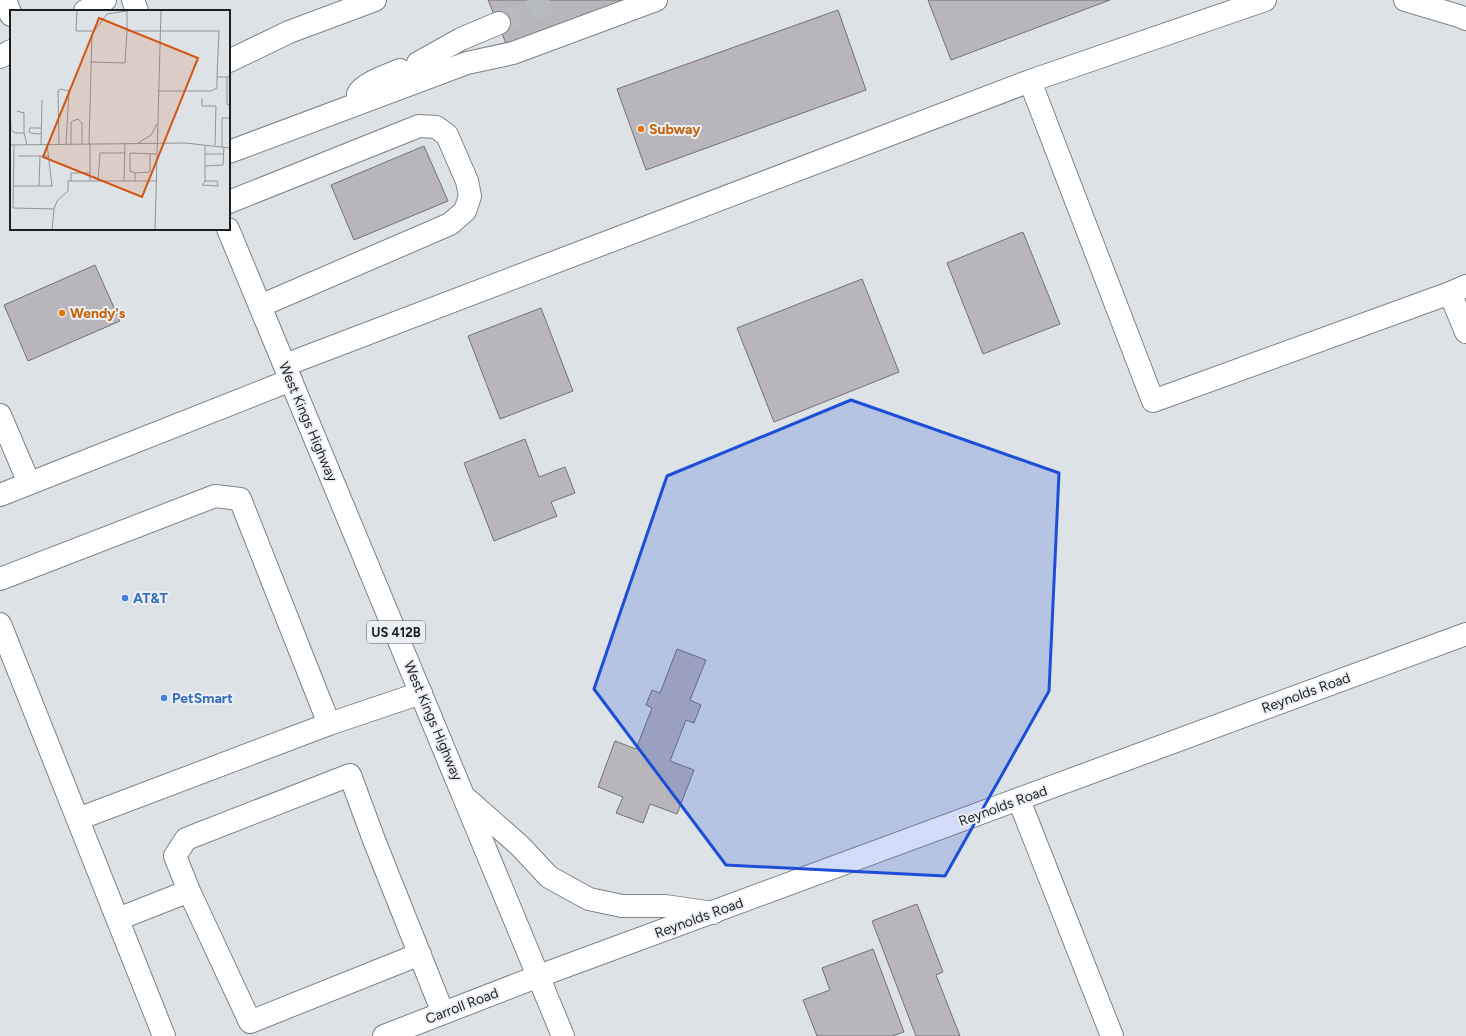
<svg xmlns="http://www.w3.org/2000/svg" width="1466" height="1036" viewBox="0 0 1466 1036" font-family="Figtree,sans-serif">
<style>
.building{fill:#b8b5bb;stroke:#747176}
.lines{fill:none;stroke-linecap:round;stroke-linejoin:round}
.minor-tunnel{stroke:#b7bbbf;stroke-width:22;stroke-dasharray:22 11;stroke-linecap:butt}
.minor-casing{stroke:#7e8287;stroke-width:24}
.major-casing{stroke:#7e8287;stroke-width:24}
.minor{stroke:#fff;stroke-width:22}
.major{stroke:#fff;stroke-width:22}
.marked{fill:#1d4ed8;fill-opacity:0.2;stroke:#1d4ed8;stroke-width:3;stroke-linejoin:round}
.food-dot{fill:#e8710a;stroke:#ebeff4;stroke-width:1.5}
.shop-dot{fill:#3f7fe0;stroke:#ebeff4;stroke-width:1.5}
.labels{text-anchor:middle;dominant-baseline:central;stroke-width:4;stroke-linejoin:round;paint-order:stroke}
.shield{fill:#ebeff4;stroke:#5b5d60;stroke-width:1}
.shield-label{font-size:13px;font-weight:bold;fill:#1d1e20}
.food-label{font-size:14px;font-weight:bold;fill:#c56008;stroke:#ebeff4;text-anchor:start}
.street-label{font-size:14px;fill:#1d1e20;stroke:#ebeff4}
.shop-label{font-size:14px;font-weight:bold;fill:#366cbe;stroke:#ebeff4;text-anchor:start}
.inset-road{fill:none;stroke:#909497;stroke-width:1}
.view{fill:#d4530e;fill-opacity:0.15;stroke:#d4530e;stroke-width:2}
.inset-edge{fill:none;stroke:#1d1e20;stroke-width:2}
</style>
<rect width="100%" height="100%" fill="#dde2e7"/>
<!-- building -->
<path class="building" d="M488 0H645L510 53Z
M928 0H1110L951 60Z
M838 10 866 90 646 170 617 89Z
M424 146 448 201 354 240 331 185Z
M1023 232 1060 324 983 354 947 263Z
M95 265 120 321 28 361 4 305Z
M862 279 899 372 774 422 737 328Z
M541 308 573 391 500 419 468 336Z
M525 439 539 477 565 467 575 493 551 502 557 516 494 541 464 463Z
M677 649 706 660 690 700 701 705 694 723 686 720 670 761 694 770 677 814 650 804 643 823 616 813 623 797 598 787 615 741 636 749 652 708 646 705 652 690 660 693Z
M917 904 943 972 936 975 960 1036H916L872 921Z
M873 949 904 1032 892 1036H817L803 1000 830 990 822 968Z"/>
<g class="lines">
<!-- minor-tunnel -->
<path class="minor-tunnel" d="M499 23 559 0"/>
<!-- minor casing -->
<g class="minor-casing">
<path id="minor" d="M5 0 11 15
M1405 0 1459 16 1466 19
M85 11 105 0
M0 57 11 51
M229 61 289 32 375 0
M418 63 461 39 499 23
M1030 81 1153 401 1450 293
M358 94C363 83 389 75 400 70
M229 152 467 63 513 53 656 0
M229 202 419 126 436 127 447 135 467 181 470 196 465 211 450 224 260 306
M1466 286 1450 293 1466 332
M285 365 1030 81 1265 0
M0 415 29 483
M0 495 291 380
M0 579 215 496 240 499 329 724
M0 624 164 1036
M1019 800 1112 1036
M78 819 329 724 421 693
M189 891 250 1022 420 954
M118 919 189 891 175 856 186 839 350 775 374 840 443 1013
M384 1036 539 976 1466 634"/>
</g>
<!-- major casing -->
<g class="major-casing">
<path id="major" d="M133 0 137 11
M228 229 563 1036
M468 800 520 846 549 877 589 899 622 906H665L713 913"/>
</g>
<!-- minor -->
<use href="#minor" class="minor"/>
<!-- major -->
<use href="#major" class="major"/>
</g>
<!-- marked area -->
<path class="marked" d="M851 400 1059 473 1049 691 945 876 726 865 594 689 667 476Z"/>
<!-- markers -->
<g class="food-dot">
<circle cx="641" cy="129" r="4"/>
<circle cx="62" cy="313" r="4"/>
</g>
<g class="shop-dot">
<circle cx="125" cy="598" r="4"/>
<circle cx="164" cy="698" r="4"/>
</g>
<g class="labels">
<!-- shield labels -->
<rect class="shield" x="367" y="621" width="58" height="22" rx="3"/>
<g class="shield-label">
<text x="396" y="632">US 412B</text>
</g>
<!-- food labels -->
<g class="food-label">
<text x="649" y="129">Subway</text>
<text x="70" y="313">Wendy's</text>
</g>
<!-- street labels -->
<g class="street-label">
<text transform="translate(308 422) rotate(67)">West Kings Highway</text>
<text transform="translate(1306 693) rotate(-20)">Reynolds Road</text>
<text transform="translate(433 721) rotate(67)">West Kings Highway</text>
<text transform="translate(1003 806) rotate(-20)">Reynolds Road</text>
<text transform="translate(699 918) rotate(-20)">Reynolds Road</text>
<text transform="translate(462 1006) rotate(-21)">Carroll Road</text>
</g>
<!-- shop labels -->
<g class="shop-label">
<text x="133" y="598">AT&amp;T</text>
<text x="172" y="698">PetSmart</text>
</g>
</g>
<!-- overview -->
<g transform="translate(10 10)">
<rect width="220" height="220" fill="#dde2e7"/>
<path class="inset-road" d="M67 0 66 21H83M80 52 115 53 117 21M217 67V94L220 95M148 81H201L207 78V67M192 88V96H206L205 135M0 95 1 119M7 101 14 103V123M0 119 5 123H14L17 135M31 124 20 123 19 121 20 118H31M128 133 141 125 147 114M31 134 32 90M49 134 48 81 51 79 59 81 56 134M61 134V112L68 109 72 113V134M79 134 82 24 97 4 117 1V21H209L207 67H220M0 135 175 133 220 138M4 135 3 198 44 199M195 135V171L192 175 208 176 207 171H195M212 137V108H220M195 144H214M8 146H38M195 156 213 155 214 137M125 163 140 162V144M61 171V163H80M80 171V134M88 171 90 143H115M114 171 115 133M125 171V163L120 161V143L146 144M3 176H42L37 134M29 176 30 146M42 220 44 199 47 191 58 181V171H146M145 220 151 0"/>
<path class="view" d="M89 8 188 48 132 187 33 147Z"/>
<rect width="220" height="220" class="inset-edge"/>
</g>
</svg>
